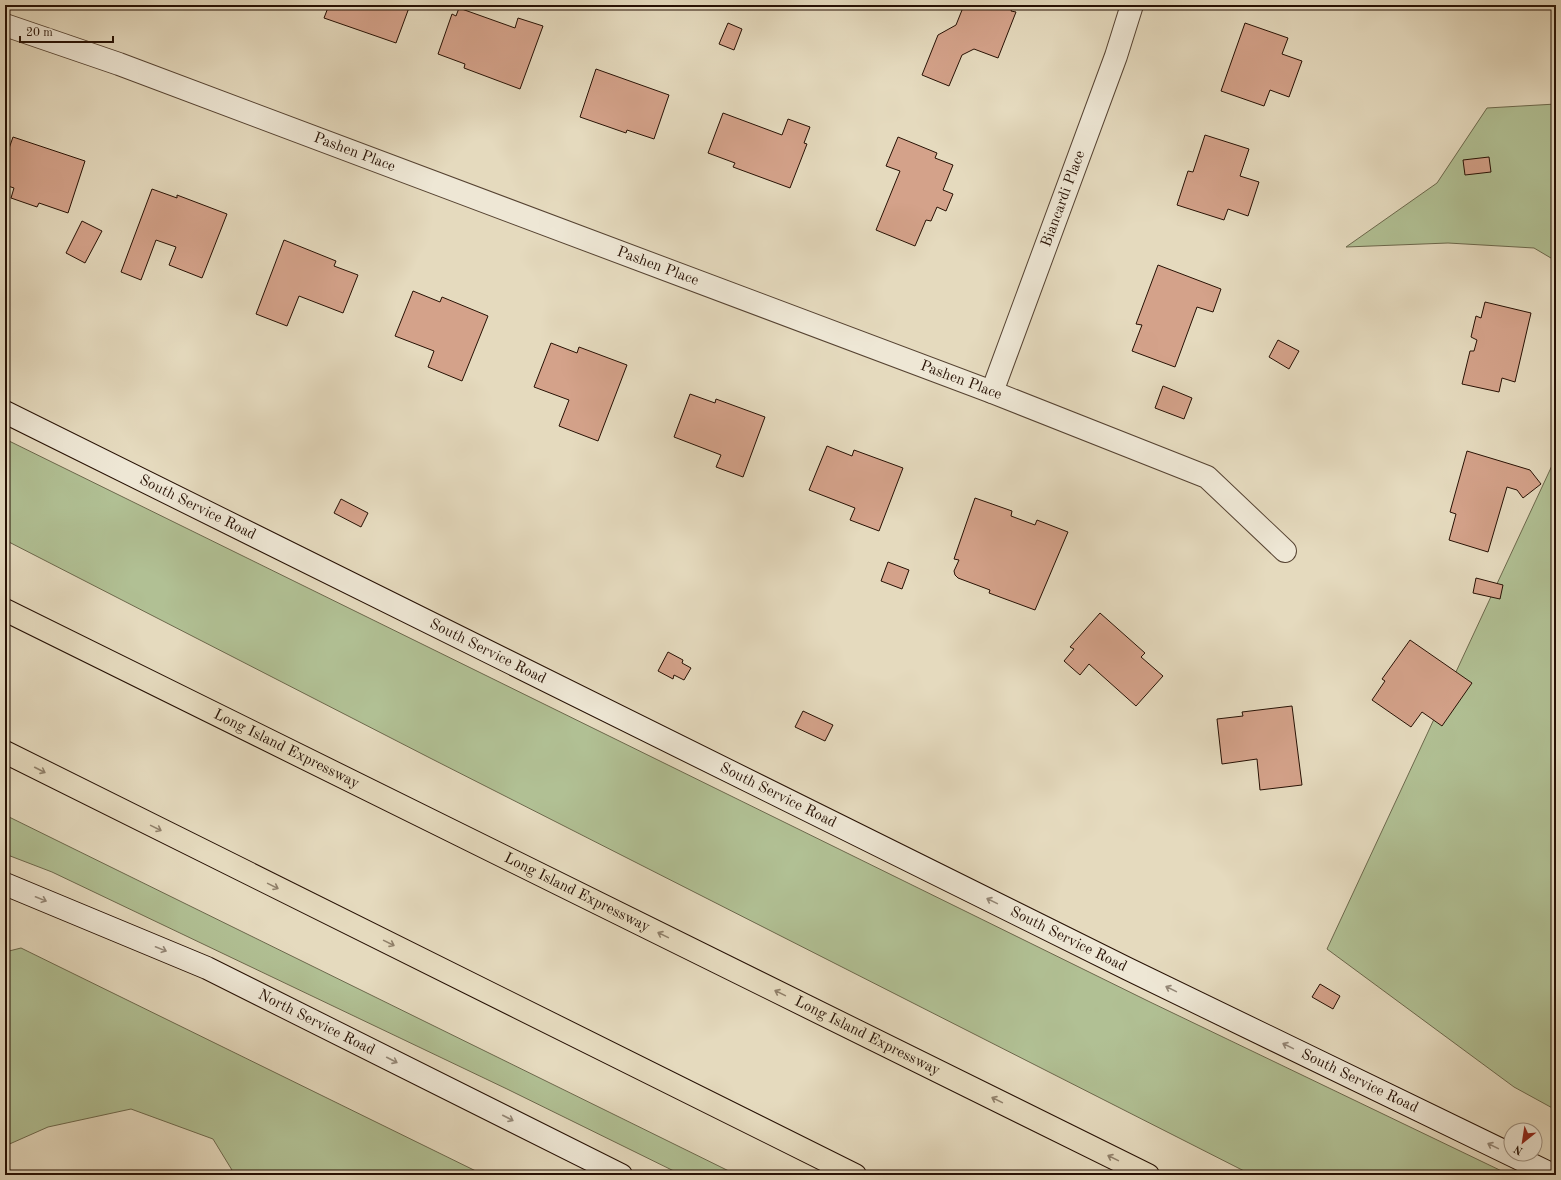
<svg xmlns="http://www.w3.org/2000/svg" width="1561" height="1180" viewBox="0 0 1561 1180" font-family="'Old Standard TT',serif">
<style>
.green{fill:#b1c094;stroke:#6c684c}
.building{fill:#d4a28a;stroke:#271104}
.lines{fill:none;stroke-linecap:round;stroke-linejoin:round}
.street-casing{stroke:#564332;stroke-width:24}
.secondary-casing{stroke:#271104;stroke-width:24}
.highway-casing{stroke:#271104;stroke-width:24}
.street{stroke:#eee7d5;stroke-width:22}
.secondary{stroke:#eee7d5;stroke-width:22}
.highway{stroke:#e5dabe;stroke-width:22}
.oneway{stroke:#90806a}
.oneway2{stroke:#948777}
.labels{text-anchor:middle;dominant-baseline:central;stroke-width:3.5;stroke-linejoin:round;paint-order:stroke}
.street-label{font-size:15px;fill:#271104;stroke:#eee7d5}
</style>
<rect width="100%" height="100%" fill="#e5dabe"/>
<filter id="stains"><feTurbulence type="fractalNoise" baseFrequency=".005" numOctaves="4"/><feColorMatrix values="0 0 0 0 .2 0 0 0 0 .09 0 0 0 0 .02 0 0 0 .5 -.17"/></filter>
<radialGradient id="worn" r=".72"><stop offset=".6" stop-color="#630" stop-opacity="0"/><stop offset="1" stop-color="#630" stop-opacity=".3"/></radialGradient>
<!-- green -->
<path class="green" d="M1556 104V261L1534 248 1448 243 1346 247 1437 183 1487 108Z
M5 439 1150 1002 1510 1175H1252L430 758 5 540Z
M1556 457V1110L1514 1087 1327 949Z
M5 815 737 1175H682L507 1089 52 872 5 854Z
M21 948 484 1175H235L213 1139 131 1109 48 1127 5 1146V952Z"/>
<!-- building -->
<path class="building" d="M329 5H410L396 43 324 18Z
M964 5H1013L1011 11 1016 12 998 58 974 49 962 55 949 86 922 75 938 35 956 25Z
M459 8 515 28 518 18 543 26 520 89 464 68 465 64 438 54 452 14 456 16Z
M728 23 742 29 734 50 719 44Z
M1245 23 1288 38 1282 54 1302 61 1289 97 1270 90 1264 106 1221 91Z
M596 69 669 95 654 139 627 130 626 133 580 117Z
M723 113 782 135 788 119 810 127 804 143 807 144 790 188 733 167 735 163 708 153Z
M1205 135 1249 149 1240 176 1259 182 1248 216 1228 209 1224 220 1177 205 1188 171 1193 172Z
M13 137 85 161 68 213 39 203 37 207 11 198 14 188 5 185V160Z
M898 137 937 153 935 158 953 165 943 190 953 194 946 211 937 207 931 221 926 220 915 246 876 230 900 171 886 166Z
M1489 157 1491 172 1465 175 1463 160Z
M152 189 177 198V195L227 214 202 278 169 265 176 247 156 240 141 280 121 272Z
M82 221 102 231 85 263 66 253Z
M284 240 336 261 334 266 358 275 343 313 299 296 287 326 256 314Z
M1158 265 1221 289 1213 312 1197 307 1175 367 1132 351 1142 325 1136 324Z
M413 291 440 302 442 297 488 316 462 381 428 367 434 351 395 336Z
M1485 302 1531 313 1515 382 1502 378 1499 392 1462 384 1470 351H1474L1477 340 1471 337 1476 316 1481 318Z
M1278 340 1299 351 1289 369 1269 357Z
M551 343 577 353 579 347 627 365 598 441 559 426 569 400 534 387Z
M1163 386 1192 398 1184 419 1155 408Z
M690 394 715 403 716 399 765 417 743 477 716 467 721 455 674 437Z
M827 446 852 456 854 450 903 468 879 531 850 520 855 508 809 490Z
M1467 451 1530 470 1541 484 1523 498 1517 490 1507 487 1488 552 1449 540 1456 514 1450 512Z
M975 498 1012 511 1011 516 1035 525 1037 520 1068 532 1035 610 989 593 990 590 958 578 955 575 954 571 959 560 954 559Z
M341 499 368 513 361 527 334 513Z
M888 562 909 570 902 589 881 581Z
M1476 578 1503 585 1500 599 1473 593Z
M1100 613 1145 653 1141 657 1163 676 1136 706 1089 664 1080 675 1064 661 1074 649 1070 647Z
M1410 640 1472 683 1442 726 1422 712 1411 727 1372 700 1385 681 1382 679Z
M668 652 683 660 682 663 691 668 684 680 674 675 673 679 658 671Z
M1292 706 1302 785 1260 790 1257 759 1222 764 1217 719 1243 716 1242 712Z
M803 711 833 725 825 741 795 727Z
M1320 984 1340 996 1333 1009 1312 997Z"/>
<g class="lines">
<!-- street casing -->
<g class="street-casing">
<g id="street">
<path id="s1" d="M5 25 119 64 992 392 1207 477 1285 551"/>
<path id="s2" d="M992 392 1116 56 1132 5"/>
</g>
</g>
<!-- secondary casing -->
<g class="secondary-casing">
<g id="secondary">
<path id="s3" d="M5 412 1128 969 1553 1175"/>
<path id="s4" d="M5 884 207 968 621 1175"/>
</g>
</g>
<!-- highway casing -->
<g class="highway-casing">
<g id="highway">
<path id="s5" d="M5 610 1148 1175"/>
<path d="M5 752 855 1175"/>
</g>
</g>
<!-- street -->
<use href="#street" class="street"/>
<!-- secondary -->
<use href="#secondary" class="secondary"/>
<!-- highway -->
<use href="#highway" class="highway"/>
</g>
<!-- one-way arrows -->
<defs><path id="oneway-shaft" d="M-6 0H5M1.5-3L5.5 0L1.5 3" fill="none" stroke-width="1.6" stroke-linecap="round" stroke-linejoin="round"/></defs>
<g class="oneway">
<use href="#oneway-shaft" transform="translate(40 770) rotate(27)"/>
<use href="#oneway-shaft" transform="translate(156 828) rotate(26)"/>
<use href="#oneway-shaft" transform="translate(273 886) rotate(26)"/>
<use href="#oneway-shaft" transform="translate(663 935) rotate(-154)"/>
<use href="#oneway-shaft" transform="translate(389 943) rotate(26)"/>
<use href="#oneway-shaft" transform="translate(780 993) rotate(-154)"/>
<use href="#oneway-shaft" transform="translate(997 1100) rotate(-154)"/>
<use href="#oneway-shaft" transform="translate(1113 1158) rotate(-154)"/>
</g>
<g class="oneway2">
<use href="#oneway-shaft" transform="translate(41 899) rotate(22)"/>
<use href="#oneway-shaft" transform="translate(992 901) rotate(-154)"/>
<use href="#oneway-shaft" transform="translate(161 949) rotate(22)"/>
<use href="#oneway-shaft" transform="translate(1171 989) rotate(-154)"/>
<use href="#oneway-shaft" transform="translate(1288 1046) rotate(-154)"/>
<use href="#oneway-shaft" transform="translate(392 1060) rotate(27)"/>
<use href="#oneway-shaft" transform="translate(508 1118) rotate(27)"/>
<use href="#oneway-shaft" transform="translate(1493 1146) rotate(-154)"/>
</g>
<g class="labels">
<!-- street labels -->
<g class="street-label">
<text stroke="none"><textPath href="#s1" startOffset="372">Pashen Place</textPath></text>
<text stroke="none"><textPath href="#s2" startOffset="206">Biancardi Place</textPath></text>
<text stroke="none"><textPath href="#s1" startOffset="696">Pashen Place</textPath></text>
<text stroke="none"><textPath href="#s1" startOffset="1020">Pashen Place</textPath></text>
<text stroke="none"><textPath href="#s3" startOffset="215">South Service Road</textPath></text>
<text stroke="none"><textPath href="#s3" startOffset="539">South Service Road</textPath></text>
<text stroke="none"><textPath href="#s5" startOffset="314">Long Island Expressway</textPath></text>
<text stroke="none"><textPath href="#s3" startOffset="863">South Service Road</textPath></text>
<text stroke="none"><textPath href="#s5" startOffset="638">Long Island Expressway</textPath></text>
<text stroke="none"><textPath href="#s3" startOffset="1187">South Service Road</textPath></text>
<text stroke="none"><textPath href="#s4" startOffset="341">North Service Road</textPath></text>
<text stroke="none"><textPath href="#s5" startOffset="962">Long Island Expressway</textPath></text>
<text stroke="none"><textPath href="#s3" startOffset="1511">South Service Road</textPath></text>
</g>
</g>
<!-- margin -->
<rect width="1561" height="1180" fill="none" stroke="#e5dabe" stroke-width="20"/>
<rect x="6" y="6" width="1549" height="1168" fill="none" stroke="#271104" stroke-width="2"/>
<rect x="10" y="10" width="1541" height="1160" fill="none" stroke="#271104"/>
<!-- north arrow -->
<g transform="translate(1523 1142) rotate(210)"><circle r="19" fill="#eee7d5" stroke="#9e9181"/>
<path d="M0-3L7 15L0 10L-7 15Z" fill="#8f2418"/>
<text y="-6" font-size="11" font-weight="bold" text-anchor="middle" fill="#271104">N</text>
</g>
<!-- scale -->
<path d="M20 36v6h93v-6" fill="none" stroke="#271104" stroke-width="2"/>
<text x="26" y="36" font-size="12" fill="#271104" stroke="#eee7d5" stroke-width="3" paint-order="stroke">20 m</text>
<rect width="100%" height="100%" filter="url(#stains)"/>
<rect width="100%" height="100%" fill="url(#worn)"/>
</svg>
